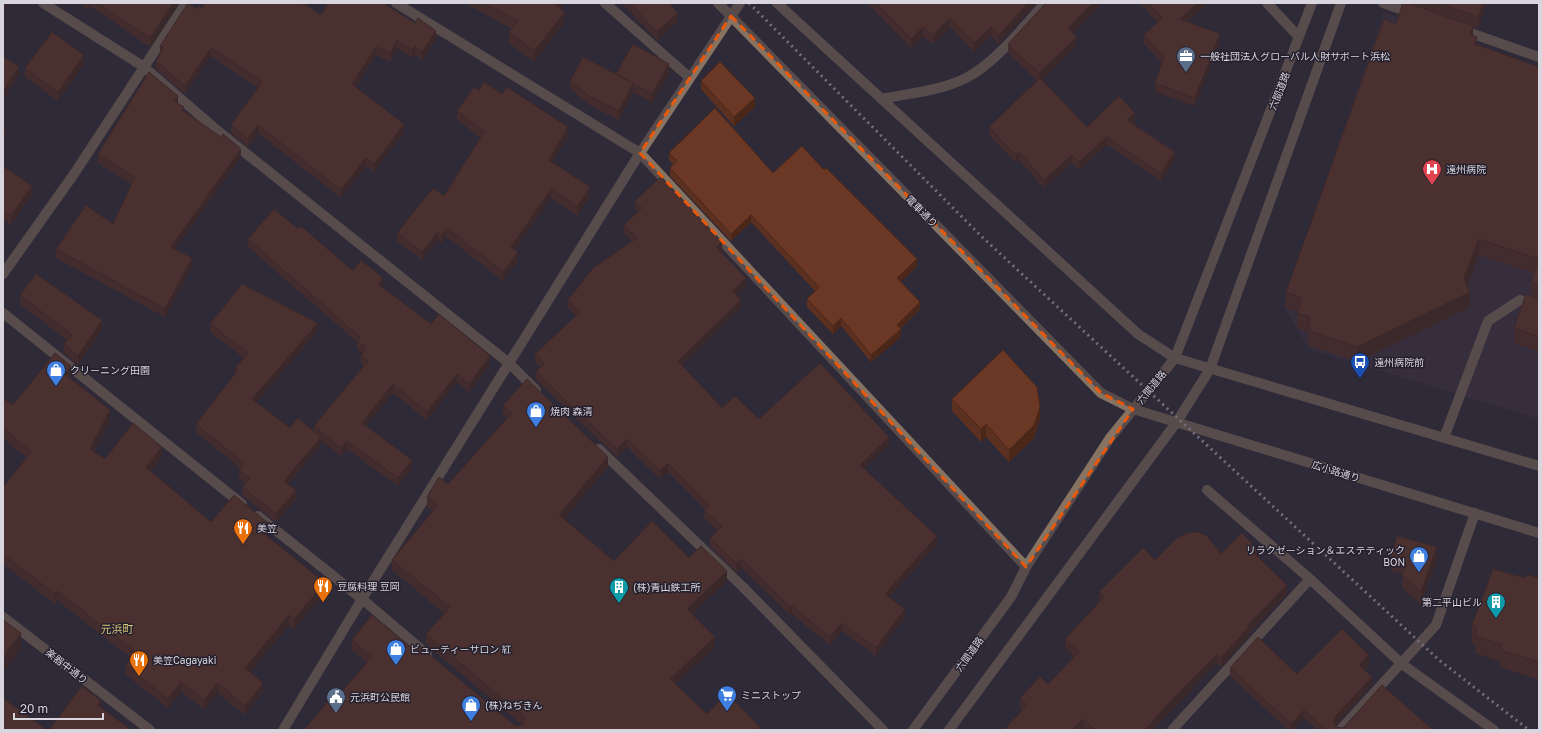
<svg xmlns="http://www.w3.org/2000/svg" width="1542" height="733" viewBox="0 0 1542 733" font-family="'Golos Text','Noto Sans JP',sans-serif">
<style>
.medical{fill:#3e3342}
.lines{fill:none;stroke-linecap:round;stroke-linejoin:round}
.minor{stroke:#877362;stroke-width:10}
.rail{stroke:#c5c2cc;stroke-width:3;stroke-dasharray:2 4;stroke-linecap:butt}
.wall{fill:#5c3020}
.shaded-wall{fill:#4b271a}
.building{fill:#6b3825;stroke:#4b271a}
.marked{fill:none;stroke:#e8590c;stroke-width:3;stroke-dasharray:8 5;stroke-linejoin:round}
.labels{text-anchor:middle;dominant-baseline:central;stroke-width:3;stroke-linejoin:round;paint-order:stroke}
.poi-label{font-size:10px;fill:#d8d5de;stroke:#25202e;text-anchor:start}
.street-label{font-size:10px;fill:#d8d5de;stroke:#25202e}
.neighbourhood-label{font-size:11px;fill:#d7c476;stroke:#25202e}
</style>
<rect width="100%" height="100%" fill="#2f2a38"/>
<!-- medical -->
<path class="medical" d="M1384 12 1539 68V419L1309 349 1283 305Z"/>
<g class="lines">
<!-- minor -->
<path class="minor" d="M43 3 144 67 218 131 510 364 536 390
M396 3 640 153 1026 567
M605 3 690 78
M718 3 1101 393 1133 409 1539 533
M777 3 1138 334 1175 358 1539 466
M1267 3 1299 37
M1383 3 1414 14
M1462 30 1539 57
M881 99C910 93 946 91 973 74 998 59 1025 25 1045 3
M3 274 74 174 186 3
M3 313 242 504
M1444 438 1488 321 1520 300 1539 307
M599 449 742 586 883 730
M1207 490 1310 579 1402 664 1494 730
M258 516 362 599 427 654
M3 617 150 730
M283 730 362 599 640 153 740 3
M913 730 1011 597 1026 567 1110 438 1175 358 1312 3
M949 730 1176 423 1210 369 1341 3
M1172 730 1310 579
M1340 730 1436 625 1475 513"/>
<!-- rail -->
<path class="rail" d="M749 3 981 236 1439 660 1529 730"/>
</g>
<!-- wall -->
<path class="wall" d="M79 3H178V4L150 47 90 6 88 9Z
M465 3H565L561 8 565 22 534 62 509 43V32L512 29Z
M622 3H669L678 21 657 40Z
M867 3H1036L999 44 991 36 974 52 950 27 933 44 923 36 911 48Z
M1046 3H1102L1073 32 1077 46 1042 79 1087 127 1135 121 1133 123 1175 160 1161 181 1107 145 1079 170 1072 163 1044 188 1019 160 1016 163 989 135V127L1037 81 1008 53V44Z
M1140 3H1208L1187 22 1220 42 1195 106 1155 92V83L1162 63 1144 44V35L1158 23Z
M1403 3H1487L1478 29 1473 27V36L1477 45 1539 67V352L1514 343V328L1531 295V282L1534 273 1479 255 1467 286 1470 307 1357 362 1308 345V332L1297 328 1298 312 1286 308V292L1396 24Z
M302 5 321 15 436 39 422 60 415 54 412 58 397 48 391 62 376 55 356 87 404 132 374 172 366 166 341 198 258 133 248 147 231 133V125L258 88 211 56 185 94 156 69V61L160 54V46L197 9 202 8Z
M84 64 58 101 25 77V68Z
M669 73 652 103 633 92 619 120 591 106 570 89V81L616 74Z
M701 81 755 107 734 126 701 89Z
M479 90 502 94 568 136 552 162 590 196 577 216 551 198 515 250 518 261 503 281 447 237 442 243 438 240 422 260 397 241V233L444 196 481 138 457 120V111Z
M178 103 184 112 241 157 175 249 192 266 165 317 56 258V249L113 224 132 184 98 163V154Z
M669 153 773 173 917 266 901 282 920 309 900 329 901 337 871 362 841 326 833 334 807 307V299L815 291 751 222 731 241 670 176V168L674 165 669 160Z
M3 166 32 194 11 225 4 220 3 222Z
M635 201 722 250 721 251 746 286 737 295 741 308 682 365 722 408 759 419 889 445 864 469 937 544 890 597 905 617 876 656 842 631 830 645 792 614 790 615 741 567 736 572 710 546V538L718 531 704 518 705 509 668 472 660 479 627 447 617 457 536 380V372L540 367 535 362V354L576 316 568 308V300L632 241 624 233V225L638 212 635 209Z
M298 229 353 271 383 286 382 287 431 324 490 364 469 392 457 382 427 420 393 393 366 426 412 468 398 486 347 449 341 456 321 440V445L288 484 296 499 276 522 242 495V487L245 483 239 478V470L240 468 196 432V424L235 374V368L244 358 210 332V324L318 331 256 402 290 428 314 431V426L364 366 361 364V356L362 353 357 349V342L248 247V239Z
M20 295 102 329 78 365 64 353V344L67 340 20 304Z
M71 376 70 378 110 420 94 452 105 459 162 457 151 471 211 522 268 532 266 535 325 593 294 629 289 625 250 672 263 692 245 715 218 693 204 710 181 691 168 708 126 675V665L131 658 57 600 55 604 3 564V487L27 458 3 438V398L13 405Z
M952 399 1040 419 1034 438 1009 462 986 437 981 442 952 411Z
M503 405 608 467 564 519 614 561 689 558 727 581 692 614 715 647 675 684 707 714 760 730H304L337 697 367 662 352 650V640L413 649 514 725 520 726 522 725 426 644V634L444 613 392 570V560L433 512 427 507V497L448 484 507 418 503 415Z
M1221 554 1258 557 1287 594 1249 633V636L1221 667 1217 663 1167 715 1153 730H1085L1083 728 1023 710 1020 708V698L1048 684 1074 657 1065 648V639L1100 602 1099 601V592L1155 560Z
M1391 559H1437L1421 605 1402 588 1403 574 1391 571Z
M1525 578H1539V680L1500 667V662L1475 653V644L1472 643V625Z
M1369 664 1364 669 1372 685 1335 726 1336 727 1342 728 1433 730H1317L1304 718 1293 730H1288L1230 676V668L1297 674Z"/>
<!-- shaded-wall -->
<path class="shaded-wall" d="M3 3H9L3 12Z
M88 3H90V6L88 9Z
M173 3H178V4L150 47V38Z
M556 3H565L555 15V4Z
M1028 3H1036L999 44V35Z
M1093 3H1102L1068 37V28Z
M1198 3H1208L1180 28V19Z
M1483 3H1487L1478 29V17Z
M565 12V22L534 62V51Z
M678 13V21L657 40V32Z
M950 18V27L933 44V35Z
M1473 26V41L1470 35Z
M923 27V36L911 48V39Z
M991 27V36L974 52V43Z
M436 31V39L422 60V52Z
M1220 34V42L1195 106V98Z
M1077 37V46L1039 82V73Z
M397 40V48L391 62V53Z
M415 46V54L412 58V50Z
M376 47V55L352 92V84Z
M211 48V56L185 94V86Z
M84 55V64L58 101V92Z
M669 64V73L652 103V94Z
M19 67V75L3 100V91Z
M633 83V92L619 120V111Z
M178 96V105L174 101Z
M755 98V107L734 126V117Z
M1135 113V121L1127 128V120Z
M404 124V132L374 172V164Z
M258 125V133L248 147V139Z
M6 127V136L3 140V131Z
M568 127V136L549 168V160Z
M1107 137V145L1079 170V162Z
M241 149V157L171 255V247Z
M1019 152V160L1016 163V155Z
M1175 152V160L1161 181V173Z
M1072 155V163L1044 188V180Z
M366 158V166L341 198V190Z
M32 186V194L11 225V216Z
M590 187V196L577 216V207Z
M551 189V198L511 256V247Z
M4 212V220L3 222V213Z
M751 215V222L731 241V234Z
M447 228V237L442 243V235Z
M438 232V240L422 260V252Z
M1479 239V255L1464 294V278Z
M722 242V250L716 255V247Z
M518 252V261L503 281V272Z
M192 258V266L165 317V309Z
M917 259V266L897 286V278Z
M383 278V286L378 292V284Z
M746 278V286L733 299V291Z
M1470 292V307L1357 362V347Z
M741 300V308L678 369V361Z
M920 302V309L897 332V325Z
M841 318V326L833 334V326Z
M102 320V329L78 365V356Z
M318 323V331L252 407V399Z
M901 329V337L871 362V355Z
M490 356V364L469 392V384Z
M71 366V376L65 384V374Z
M457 374V382L427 420V412Z
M393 384V393L362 431V423Z
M1040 407V419L1034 438 1009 462V450Z
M110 410V420L90 459V449Z
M986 424V437L981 442V429Z
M321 437V445L284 489V481Z
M889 437V445L860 473V465Z
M627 439V447L617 457V449Z
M347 441V449L341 456V448Z
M162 447V457L146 477V467Z
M608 457V467L559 525V515Z
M412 460V468L398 486V478Z
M668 463V472L660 479V471Z
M296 490V499L276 522V514Z
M268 523V532L261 541V531Z
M937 536V544L885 602V594Z
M1437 547V559L1421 605V592Z
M1258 550V559L1254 553Z
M741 559V567L736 572V563Z
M727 571V581L687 619V609Z
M325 583V593L294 629V619Z
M1287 585V594L1249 633V636L1221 667V658L1247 626Z
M57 591V600L55 604V594Z
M792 606V614L790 615V607Z
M905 609V617L876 656V648Z
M289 615V625L245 678V668Z
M842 623V631L830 645V637Z
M21 633V649L3 674V658Z
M715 637V647L670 689V679Z
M1217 654V663L1167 715 1153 730H1145L1167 705Z
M1369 655V664L1359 673V665Z
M1372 677V685L1335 726 1334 723 1335 717Z
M181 682V691L168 708V699Z
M218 683V693L204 710V700Z
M263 683V692L245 715V706Z
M101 701V716L98 705Z
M1304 710V718L1293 730H1291V724Z
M1083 719V728L1081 730H1072Z"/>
<!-- building -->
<path class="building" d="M97 3H173L150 38Z
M188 3 197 9 199 6 202 8 205 3H299L302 5 303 3 321 15 329 3H383L415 23 418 18 436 31 422 52 415 46 412 50 397 40 391 53 376 47 352 84 404 124 374 164 366 158 341 190 258 125 248 139 231 125 262 82 211 48 185 86 156 61 164 48 160 46Z
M485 3H556L555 4 565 12 534 51 509 32 518 21Z
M630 3H669L678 13 657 32Z
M876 3H1028L999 35 991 27 974 43 950 18 933 35 923 27 911 39Z
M1046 3H1093L1068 28 1077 37 1039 73 1008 44Z
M1148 3H1198L1180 19 1220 34 1195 98 1155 83 1164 57 1144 35 1162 18Z
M1403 3H1408L1473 26 1470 35 1477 37 1475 44 1539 67V285L1531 282 1539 259 1479 239 1464 278 1470 292 1357 347 1308 330 1310 317 1297 313 1302 298 1286 292 1384 19 1396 24Z
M1438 3H1483L1478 17Z
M52 32 84 55 58 92 25 68Z
M633 44 669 64 652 94 616 74Z
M3 56 19 67 3 91Z
M583 57 633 83 619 111 591 97 570 81Z
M720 62 755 98 734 117 701 81Z
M149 72 178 96 174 101 184 107 182 110 221 137 223 134 241 149 171 247 192 258 165 309 56 249 86 205 113 224 135 177 98 154Z
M1040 78 1087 127 1119 96 1135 113 1127 120 1175 152 1161 173 1107 137 1079 162 1072 155 1044 180 1019 152 1016 155 989 127Z
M484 82 502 94 507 87 568 127 549 160 590 187 577 207 551 189 511 247 518 252 503 272 447 228 442 235 438 232 422 252 397 233 433 188 444 196 484 132 457 111 474 87 479 90Z
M715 108 773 173 802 146 824 170 826 168 917 259 897 278 920 302 897 325 901 329 871 355 841 318 833 326 807 299 819 287 751 215 731 234 670 168 677 161 669 153Z
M3 126 6 127 3 131Z
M3 166 32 186 11 216 4 212 3 213Z
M661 177 722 242 716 247 746 278 733 291 741 300 678 361 722 408 735 396 759 419 820 363 889 437 860 465 937 536 885 594 905 609 876 648 842 623 830 637 792 606 790 607 741 559 736 563 710 538 722 526 704 510 709 505 668 463 660 471 627 439 617 449 536 372 544 363 535 354 580 312 568 300 593 268 637 238 624 225 642 208 635 201Z
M274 209 298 229 301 226 353 271 361 260 383 278 378 284 431 324 439 314 490 356 469 384 457 374 427 412 393 384 362 423 412 460 398 478 347 441 341 448 314 426 368 361 361 356 366 348 357 341 360 337 248 239Z
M36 274 102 320 78 356 64 344 72 335 20 295Z
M242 284 318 323 252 399 290 428 298 418 321 437 284 481 296 490 276 514 242 487 250 478 239 470 244 463 196 424 238 370 235 368 248 353 210 324Z
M1526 294 1539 298V337L1514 328Z
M1003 350 1037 387 1040 407 1034 425 1009 450 986 424 981 429 952 399Z
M55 353 71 366 65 374 110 410 90 449 105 459 133 423 162 447 146 467 211 522 234 495 268 523 261 531 325 583 294 619 289 615 245 668 263 683 245 706 218 683 204 700 181 682 168 699 126 665 136 652 57 591 55 594 3 554V487L31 452 3 428V398L13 405Z
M527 379 608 457 559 515 614 561 652 521 689 558 701 546 727 571 687 609 715 637 670 679 707 714 727 694 760 727 757 730H304L334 694 337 697 372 657 352 640 372 615 413 649 417 644 514 725 520 726 523 724 524 718 522 715 426 634 450 607 392 560 438 505 427 497 439 477 448 484 512 413 503 405Z
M1197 532 1207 536 1221 554 1242 533 1258 550 1254 553 1287 585 1247 626 1249 627 1221 658 1217 654 1167 705 1145 730H1096L1083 719 1072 730H1004L1027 705 1020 698 1040 677 1048 684 1079 652 1065 639 1104 597 1099 592 1143 548 1155 560 1176 539 1187 533Z
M1397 536 1437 547 1421 592 1402 575 1406 563 1391 559Z
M1493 569 1525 578 1527 574 1539 578V662L1500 650 1502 645 1475 636 1477 627 1472 625Z
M3 620 21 633 3 658Z
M1342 629 1369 655 1359 665 1372 677 1335 717 1334 723 1336 727 1342 728 1345 726 1382 685 1433 730H1325L1304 710 1291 724 1230 668 1258 637 1297 674Z
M82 686 101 701 98 705 131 730H49Z
M3 698 47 730H3Z"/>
<!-- marked area -->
<path d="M0 0H1542V733H0ZM731 16 1101 393 1133 409 1026 567 640 153Z" fill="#2f2a38" fill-opacity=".55" fill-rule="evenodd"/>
<path class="marked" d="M731 16 1101 393 1133 409 1026 567 640 153Z"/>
<!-- icons -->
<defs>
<g id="office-pin" transform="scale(1)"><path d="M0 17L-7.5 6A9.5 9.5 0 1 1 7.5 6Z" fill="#5c6f8a" stroke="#25202e"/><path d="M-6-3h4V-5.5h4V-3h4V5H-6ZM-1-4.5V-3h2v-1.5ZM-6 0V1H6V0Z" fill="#fff"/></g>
<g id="hospital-pin" transform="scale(1)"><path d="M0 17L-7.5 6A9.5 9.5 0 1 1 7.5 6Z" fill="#e0444e" stroke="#25202e"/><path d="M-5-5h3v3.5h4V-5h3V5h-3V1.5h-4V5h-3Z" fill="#fff"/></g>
<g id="bus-pin" transform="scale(1)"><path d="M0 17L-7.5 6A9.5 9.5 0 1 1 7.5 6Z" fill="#1a4fb4" stroke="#25202e"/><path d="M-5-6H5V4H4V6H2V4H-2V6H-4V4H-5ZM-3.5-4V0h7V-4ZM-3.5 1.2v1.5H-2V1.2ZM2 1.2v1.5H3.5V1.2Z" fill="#fff"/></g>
<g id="shop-pin" transform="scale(1)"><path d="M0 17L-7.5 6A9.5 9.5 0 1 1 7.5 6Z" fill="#3f7fe0" stroke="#25202e"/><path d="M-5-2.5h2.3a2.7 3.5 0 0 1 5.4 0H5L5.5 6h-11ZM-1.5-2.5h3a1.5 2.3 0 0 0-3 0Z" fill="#fff"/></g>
<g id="restaurant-pin" transform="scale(1)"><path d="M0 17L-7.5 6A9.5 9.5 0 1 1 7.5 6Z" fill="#e8710a" stroke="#25202e"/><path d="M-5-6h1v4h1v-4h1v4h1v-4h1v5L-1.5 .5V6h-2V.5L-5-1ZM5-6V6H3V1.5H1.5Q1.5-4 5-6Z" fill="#fff"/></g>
<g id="building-pin" transform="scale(1)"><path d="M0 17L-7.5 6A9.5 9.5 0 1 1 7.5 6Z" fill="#0f9aa8" stroke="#25202e"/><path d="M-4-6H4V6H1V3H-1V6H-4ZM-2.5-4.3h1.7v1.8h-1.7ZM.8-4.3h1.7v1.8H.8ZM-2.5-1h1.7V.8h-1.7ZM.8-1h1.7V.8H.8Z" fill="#fff"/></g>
<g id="supermarket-pin" transform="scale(1)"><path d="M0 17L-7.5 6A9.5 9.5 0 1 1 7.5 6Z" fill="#3f7fe0" stroke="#25202e"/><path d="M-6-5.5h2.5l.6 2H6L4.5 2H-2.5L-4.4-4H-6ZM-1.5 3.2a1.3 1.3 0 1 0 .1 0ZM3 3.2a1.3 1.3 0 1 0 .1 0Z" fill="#fff"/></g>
<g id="civic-pin" transform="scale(1)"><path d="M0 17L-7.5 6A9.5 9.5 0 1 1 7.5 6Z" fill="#5c6f8a" stroke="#25202e"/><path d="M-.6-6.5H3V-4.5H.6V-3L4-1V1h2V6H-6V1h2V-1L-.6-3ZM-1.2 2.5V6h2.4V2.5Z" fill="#fff"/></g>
</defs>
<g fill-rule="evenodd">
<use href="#office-pin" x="1186" y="56"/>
<use href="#hospital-pin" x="1432" y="169"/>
<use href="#bus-pin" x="1360" y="362"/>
<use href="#shop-pin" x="56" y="370"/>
<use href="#shop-pin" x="536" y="411"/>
<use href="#restaurant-pin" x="243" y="528"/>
<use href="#shop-pin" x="1419" y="556"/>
<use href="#restaurant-pin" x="323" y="586"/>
<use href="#building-pin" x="619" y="587"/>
<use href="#building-pin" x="1496" y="602"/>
<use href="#shop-pin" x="396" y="649"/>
<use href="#restaurant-pin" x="139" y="660"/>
<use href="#supermarket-pin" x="727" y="695"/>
<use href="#civic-pin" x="336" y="697"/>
<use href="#shop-pin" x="471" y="705"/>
</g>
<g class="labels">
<!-- poi labels -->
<g class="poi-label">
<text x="1200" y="56">一般社団法人グローバル人財サポート浜松</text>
<text x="1446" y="169">遠州病院</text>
<text x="1374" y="362">遠州病院前</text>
<text x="70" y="370">クリーニング田園</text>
<text x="550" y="411">焼肉 森清</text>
<text x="257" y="528">美笠</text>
<text x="1405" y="550" text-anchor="end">リラクゼーション＆エステティック<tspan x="1405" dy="12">BON</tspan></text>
<text x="337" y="586">豆腐料理 豆岡</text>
<text x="633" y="587">(株)青山鉄工所</text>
<text x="1482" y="602" text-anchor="end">第二平山ビル</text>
<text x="410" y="649">ビューティーサロン 紅</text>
<text x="153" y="660">美笠Cagayaki</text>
<text x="741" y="695">ミニストップ</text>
<text x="350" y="697">元浜町公民館</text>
<text x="485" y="705">(株)ねぢきん</text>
</g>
<!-- street labels -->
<g class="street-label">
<text transform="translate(1279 91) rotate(-69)">六間道路</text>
<text transform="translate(922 211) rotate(45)">電車通り</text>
<text transform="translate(1151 387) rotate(-51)">六間道路</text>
<text transform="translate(1336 471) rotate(17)">広小路通り</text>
<text transform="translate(969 654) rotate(-54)">六間道路</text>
<text transform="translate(67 666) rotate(38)">楽器中通り</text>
</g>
<!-- neighbourhood labels -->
<g class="neighbourhood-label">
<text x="117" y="628">元浜町</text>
</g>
</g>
<!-- border -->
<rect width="1542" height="733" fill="none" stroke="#d8d5de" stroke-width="8"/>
<!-- scale -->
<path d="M14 713v6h89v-6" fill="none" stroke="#d8d5de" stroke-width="2"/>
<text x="20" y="713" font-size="12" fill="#d8d5de" stroke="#25202e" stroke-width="3" paint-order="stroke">20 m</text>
</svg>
